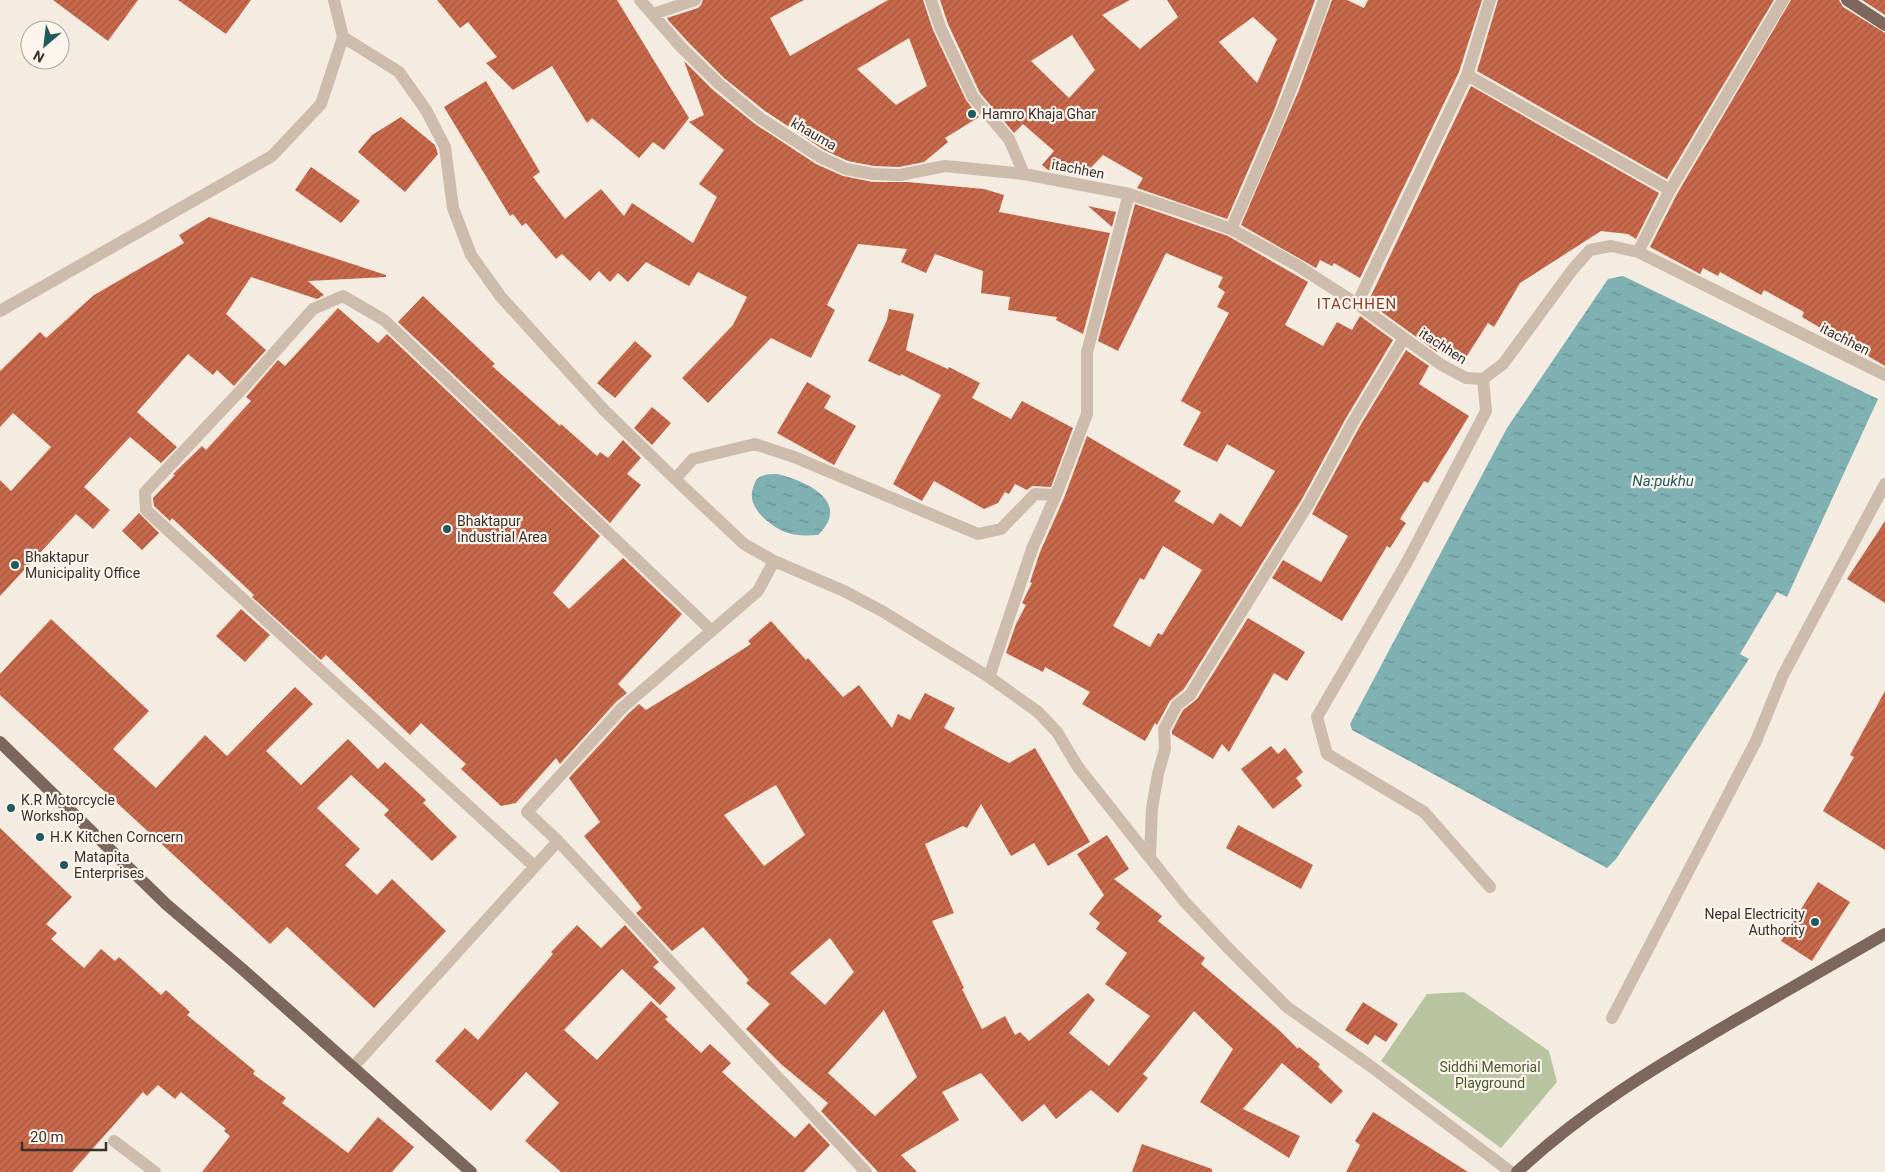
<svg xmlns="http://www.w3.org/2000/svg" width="1885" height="1172" viewBox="0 0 1885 1172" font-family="Roboto,sans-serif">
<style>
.green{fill:#b8c4a0}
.water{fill:url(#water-ripples)}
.building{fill:url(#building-hatch);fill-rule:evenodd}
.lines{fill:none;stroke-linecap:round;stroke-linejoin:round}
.minor{stroke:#cdbbac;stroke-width:12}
.major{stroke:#7d675c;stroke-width:12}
.poi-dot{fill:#1f5a5e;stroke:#fbf5ee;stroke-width:2}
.labels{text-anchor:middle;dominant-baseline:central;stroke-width:4.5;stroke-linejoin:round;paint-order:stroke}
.poi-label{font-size:14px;fill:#3b302b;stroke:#fbf5ee;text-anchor:start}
.street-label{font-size:14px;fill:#3b302b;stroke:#fbf5ee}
.park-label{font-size:14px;fill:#4a5a2e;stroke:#fbf5ee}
.neighbourhood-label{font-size:15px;letter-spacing:1px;fill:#8c3b22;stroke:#fbf5ee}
.water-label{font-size:15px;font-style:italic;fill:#1f5a5e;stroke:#fbf5ee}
</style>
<defs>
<pattern id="water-ripples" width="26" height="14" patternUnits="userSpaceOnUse" patternTransform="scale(1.25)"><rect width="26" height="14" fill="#7fb0b2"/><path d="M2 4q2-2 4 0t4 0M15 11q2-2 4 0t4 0" fill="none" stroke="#699091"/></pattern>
<pattern id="building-hatch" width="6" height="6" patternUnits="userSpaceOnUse" patternTransform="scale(1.25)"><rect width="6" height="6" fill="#c8694b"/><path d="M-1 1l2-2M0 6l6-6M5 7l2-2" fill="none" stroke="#a4573f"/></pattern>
</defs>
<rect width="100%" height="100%" fill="#f4ebe1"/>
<!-- green -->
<path class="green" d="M1464 992 1549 1051 1557 1082 1501 1148 1381 1061 1427 994Z"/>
<!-- water -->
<path class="water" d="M1623 276 1878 399 1787 597 1777 592 1740 654 1749 659 1616 859 1607 868 1352 730 1350 724 1507 428 1608 279Z
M777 474C807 481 852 502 818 535 804 536 790 536 777 528 764 520 747 505 753 488 755 482 756 478 762 476 766 474 772 474 777 474Z"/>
<!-- building -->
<path class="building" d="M53 0H138L108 41Z
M178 0H251L226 34Z
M437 0H617L689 118 664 150 653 142 639 158 592 118 587 123 552 66 513 90 486 63 497 57 468 22 460 28Z
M703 0H804L770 18 790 56 888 0H923L933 30 966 100 979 117 945 138 948 142 924 162 899 167 874 166 848 161 824 150 765 111 724 78 688 42 668 20 667 18 698 8 701 5ZM909 38 927 86 896 105 857 69Z
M940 0H1130L1102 15 1140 49 1178 17 1167 0H1315L1273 113 1227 219 1137 188 1143 178 1103 155 1082 177 1048 170 1042 165 1054 151 1023 124 1014 133 980 93 948 24ZM1253 17 1277 39 1257 83 1219 42ZM1072 35 1095 70 1069 98 1031 61Z
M1332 0H1347L1364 8 1368 0H1482L1459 72 1360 278 1334 263 1332 266 1320 260 1316 268 1241 225 1299 90Z
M1498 0H1774L1667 179 1477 71Z
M1791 0H1839L1843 7 1885 33V366L1802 317 1804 312 1764 290 1761 295 1720 272 1718 276 1703 268 1700 274 1650 247 1677 194Z
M1862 0H1885V15Z
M684 61 713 90 755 124 816 164 843 176 873 182H907L984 189 1004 195 999 212 1110 233 1083 334 1056 320 1057 317 1008 310 1010 297 981 293 983 271 935 254 926 273 901 262 907 249 858 244 827 305 835 310 811 358 771 338 708 403 682 378 733 325 747 297 698 272 689 286 646 262 628 282 618 273 610 282 599 271 590 281 562 254 556 259 526 223 522 226 513 214 510 216 444 107 486 81 540 172 533 177 565 219 601 189 624 216 632 203 693 243 717 197 699 184 724 150 689 122 704 115Z
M1471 86 1659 193 1636 239 1628 234 1601 231 1520 283 1494 327 1488 323 1463 362 1439 348 1437 352 1368 302Z
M401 117 435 145 438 154 405 192 358 152 372 135Z
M311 167 360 201 341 223 295 190Z
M1135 204 1228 236 1308 282 1285 325 1323 346 1337 322 1352 330 1360 316 1393 340 1346 418 1302 499 1184 689 1170 701 1157 725 1155 723 1145 741 1082 704 1090 692 1045 667 1043 672 1006 653 1016 624 1026 605 1022 603 1032 583 1030 582 1040 552 1064 498 1087 436 1181 491 1174 501 1213 524 1220 513 1241 527 1275 471 1227 444 1217 462 1183 445 1201 412 1181 401 1229 313 1217 307 1225 292 1218 287 1223 277 1166 253 1118 351 1098 341ZM1163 546 1202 570 1162 635 1158 633 1150 647 1113 626 1140 578 1144 580Z
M1088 206 1116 212 1112 227Z
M209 217 386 275V277L308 281 324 295 317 299 251 277 226 314 266 350 234 386 217 370 213 375 188 354 137 412 177 447 161 463 130 437 84 487 110 510 93 529 76 514 0 596V480L11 491 51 447 13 413 0 427V371L40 332 46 338 94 295 184 243 179 235Z
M423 296 495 364 492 366 560 426 561 424 597 456 600 452 608 458 623 440 641 458 627 474 641 485 610 523 398 322Z
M338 308 378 343 387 334 600 536 553 593 569 609 623 558 682 614 618 684 627 693 616 702 560 764 556 758 516 803 501 806 461 769 466 764 421 723 410 735 326 655 321 660 252 597 254 595 172 518 170 521 154 506 153 498 175 475 173 474 202 446 206 450 251 401 246 397 278 360 285 366Z
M889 309 914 314 906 350 948 369 949 367 980 383 972 398 1011 419 1022 401 1073 428 1051 487 1032 486 1027 490 1015 484 1009 494 1005 492 998 503 984 509 934 481 922 501 893 484 941 395 901 374 900 376 868 361 887 320Z
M635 341 652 356 615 398 597 383Z
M1406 350 1429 366 1419 384 1469 416 1428 483 1424 481 1400 519 1406 523 1390 548 1387 546 1342 621 1272 578 1283 560 1321 582 1348 536 1312 514 1360 426Z
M807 382 831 396 824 408 856 426 834 465 777 433Z
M652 407 671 423 652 445 634 428Z
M139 513 159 533 142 550 122 531Z
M1885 521V603L1847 579Z
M241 609 270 635 245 662 216 636Z
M1248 618 1305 652 1287 681 1274 673 1229 752 1222 744 1213 759 1172 734V731L1183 710 1197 699Z
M51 619 149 711 113 749 156 788 205 735 227 756 295 687 313 704 266 751 301 785 348 739 378 769 385 762 426 800 423 803 457 837 432 861 384 815 389 810 351 775 317 808 360 849 345 865 377 895 392 879 446 931 374 1008 287 927 270 944 0 695V674Z
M771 621 806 660 808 658 843 697 859 685 892 728 898 714 910 720 925 693 955 708 944 728 1009 763 1035 748 1090 842 1048 866 1034 843 1011 856 981 804 967 828 963 826 925 844 954 913 932 921 964 988 962 989 982 1029 1005 1016 1015 1035 1020 1032 1029 1041 1088 993 1095 1000 1069 1033 1109 1066 1150 1016 1105 984 1127 953 1096 929 1100 923 1089 914 1104 895 1077 854 1107 835 1129 869 1114 879 1162 916 1158 921 1205 958 1201 964 1279 1030 1298 1049 1299 1047 1320 1064 1318 1067 1343 1091 1331 1104 1282 1063 1243 1109 1300 1136 1289 1158 1200 1102 1233 1049 1194 1011 1143 1074 1148 1078 1118 1113 1091 1090 1056 1119 1044 1104 1022 1122 981 1073 942 1092 959 1120 901 1155 917 1172H878L821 1111 828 1103 782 1065 746 1029 770 1004 746 983 749 980 703 927 672 951 636 913 642 908 584 836 600 822 569 778 628 714 639 704 646 710 690 683 751 644 748 641ZM776 785 805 835 764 866 724 815ZM830 938 854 972 825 1005 790 973ZM884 1010 917 1077 875 1116 828 1073Z
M1885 691V850L1823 811 1854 757 1850 755Z
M1271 746 1278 754 1285 748 1303 772 1296 778 1302 786 1273 809 1241 769Z
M1238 825 1313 865 1301 889 1226 848Z
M0 828 72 897 46 924 57 933 51 939 84 968 101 949 115 961 119 957 161 995 166 990 190 1012 187 1015 255 1071 253 1074 286 1098 282 1103 348 1153 378 1117 414 1147 392 1172H202L230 1136 224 1131 226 1129 181 1092 175 1099 158 1085 147 1096 143 1092 72 1172H0Z
M1818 882 1850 902 1812 961 1781 941Z
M577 925 601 948 625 925 659 962 653 967 676 988 660 1005 622 969 564 1030 597 1060 651 1001 668 1017 665 1019 701 1053 710 1044 731 1063 722 1072 795 1138 809 1123 830 1145 804 1172H561L525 1141 559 1103 526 1072 491 1111 435 1061 465 1028 478 1040 553 954 551 952Z
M1363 1002 1398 1024 1386 1042 1375 1035 1368 1045 1345 1030Z
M1373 1112 1402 1130 1468 1172H1346L1360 1145 1355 1141Z
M1142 1144 1212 1169V1172H1132Z"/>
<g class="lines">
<!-- minor -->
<path class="minor" d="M640 0 682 48 719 84 760 118 820 157 846 169 873 174 900 175 945 166 1024 174 1129 194 1181 211 1231 229 1295 264 1357 304 1440 364 1466 378 1483 379 1503 364 1573 269 1590 250 1611 246 1638 252 1885 375
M931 0 940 27 973 97 1009 139 1024 174
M653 14 695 0
M343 37 399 72 426 110 445 147 453 208 471 255 501 297 604 410 675 479 744 544 774 561
M1467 75 1670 190
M1231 229C1265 154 1297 78 1324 0
M1638 252 1670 190 1783 0
M1357 304 1467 75 1490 0
M0 311 272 156 321 104 343 37 334 0
M1483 379 1486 411 1407 562 1317 717 1327 754 1424 812 1490 887
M675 479 693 459 755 444 794 457 978 534 1001 529 1035 494 1056 495
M989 677 1032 549 1056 495 1087 414V352L1129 194
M558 841 866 1172
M1150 857 1152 808 1158 774 1165 749 1164 729 1177 705 1190 695 1309 503 1353 422 1404 338
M534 866 146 510 145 492 242 389 313 309 343 296 384 320 712 631
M1612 1018 1756 741 1783 675 1885 484
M353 1067 558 841 527 812 622 708 758 591 774 561 844 591 882 611 989 677 1038 712 1057 732 1078 767 1184 901 1229 949 1287 1007 1369 1065 1511 1172
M114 1141 155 1172"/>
<!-- major -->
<path class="major" d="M1847 0 1885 25
M0 742 166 904 241 968 471 1172
M1517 1172C1582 1111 1657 1066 1734 1021 1784 992 1835 963 1885 934"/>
</g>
<!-- markers -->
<g class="poi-dot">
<circle cx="972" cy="114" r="5"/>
<circle cx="447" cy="529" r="5"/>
<circle cx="15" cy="565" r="5"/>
<circle cx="11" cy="808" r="5"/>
<circle cx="40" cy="837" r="5"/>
<circle cx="64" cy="865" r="5"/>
<circle cx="1815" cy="922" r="5"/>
</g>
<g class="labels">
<!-- poi labels -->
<g class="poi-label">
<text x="982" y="114">Hamro Khaja Ghar</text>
<text x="457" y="521">Bhaktapur<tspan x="457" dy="16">Industrial Area</tspan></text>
<text x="25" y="557">Bhaktapur<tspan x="25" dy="16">Municipality Office</tspan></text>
<text x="21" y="800">K.R Motorcycle<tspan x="21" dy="16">Workshop</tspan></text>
<text x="50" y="837">H.K Kitchen Corncern</text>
<text x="74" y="857">Matapita<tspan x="74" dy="16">Enterprises</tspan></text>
<text x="1805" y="914" text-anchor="end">Nepal Electricity<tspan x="1805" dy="16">Authority</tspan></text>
</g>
<!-- street labels -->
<g class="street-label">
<text transform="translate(814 134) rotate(30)">khauma</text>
<text transform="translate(1078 169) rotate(11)">itachhen</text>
<text transform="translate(1845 339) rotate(27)">itachhen</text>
<text transform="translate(1443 346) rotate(33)">itachhen</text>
</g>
<!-- park labels -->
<g class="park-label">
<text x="1490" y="1067">Siddhi Memorial<tspan x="1490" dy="16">Playground</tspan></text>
</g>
<!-- neighbourhood labels -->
<g class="neighbourhood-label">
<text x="1357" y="304">ITACHHEN</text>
</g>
<!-- water labels -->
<g class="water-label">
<text x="1663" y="481">Na:pukhu</text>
</g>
</g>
<!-- north arrow -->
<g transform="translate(45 45) rotate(208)"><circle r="24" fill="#fbf5ee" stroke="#aea6a0"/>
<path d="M0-4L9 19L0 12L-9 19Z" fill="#1f5a5e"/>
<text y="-8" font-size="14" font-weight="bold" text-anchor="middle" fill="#3b302b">N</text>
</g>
<!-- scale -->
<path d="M22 1142v8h84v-8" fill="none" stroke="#3b302b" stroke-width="2.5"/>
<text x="30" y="1142" font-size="15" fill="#3b302b" stroke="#fbf5ee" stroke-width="4" paint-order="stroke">20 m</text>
</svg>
